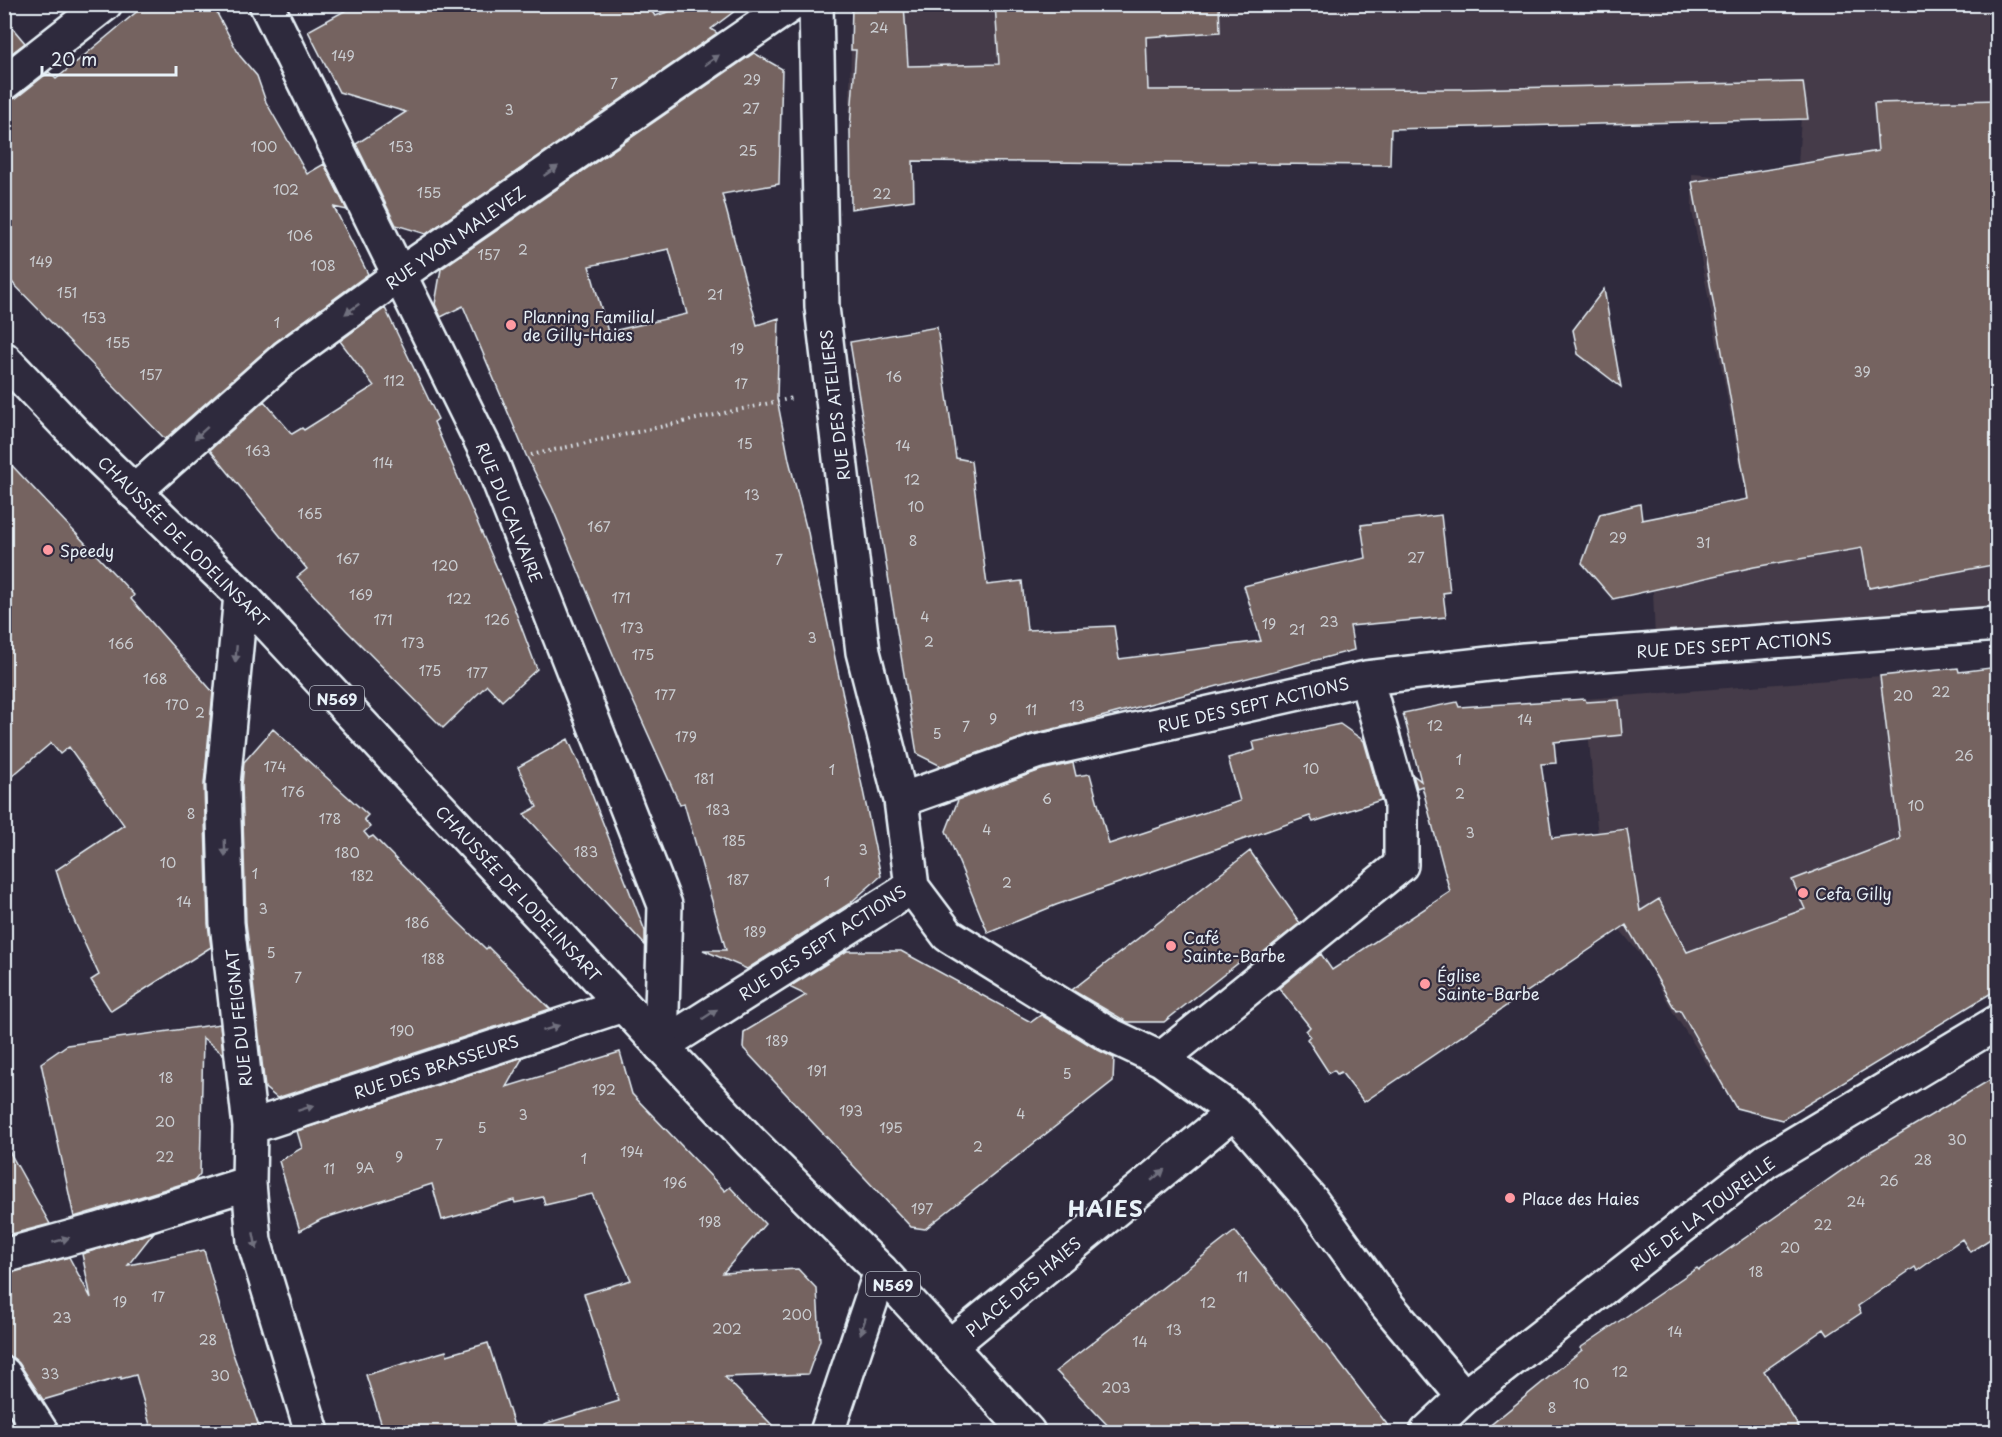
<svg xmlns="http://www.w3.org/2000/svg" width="2002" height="1437" viewBox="0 0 2002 1437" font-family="'Playpen Sans',sans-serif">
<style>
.built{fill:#443b48}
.building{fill:#746461;stroke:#e8f1f8;stroke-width:1.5;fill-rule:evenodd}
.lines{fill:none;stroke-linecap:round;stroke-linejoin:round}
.street-casing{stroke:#e8f1f8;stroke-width:38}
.secondary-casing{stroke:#e8f1f8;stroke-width:38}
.primary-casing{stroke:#e8f1f8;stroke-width:38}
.path{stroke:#e8f1f8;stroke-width:4;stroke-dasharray:1.5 4.5;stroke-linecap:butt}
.street{stroke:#2f2a3d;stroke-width:33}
.secondary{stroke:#2f2a3d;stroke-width:33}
.primary{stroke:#2f2a3d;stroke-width:33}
.oneway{fill:#70707e}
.poi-dot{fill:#ff9aa2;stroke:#2f2a3d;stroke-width:2}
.labels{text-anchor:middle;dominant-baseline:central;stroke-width:4.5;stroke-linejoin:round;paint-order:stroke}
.number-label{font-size:14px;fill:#cbced2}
.shield{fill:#2f2a3d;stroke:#b0b5c0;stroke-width:1.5}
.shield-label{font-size:15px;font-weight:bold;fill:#e8f1f8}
.street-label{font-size:16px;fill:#e8f1f8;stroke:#2f2a3d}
.poi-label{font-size:16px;fill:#e8f1f8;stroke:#2f2a3d;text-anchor:start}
.district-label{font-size:22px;font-weight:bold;letter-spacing:1.5px;fill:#e8f1f8;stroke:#2f2a3d}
</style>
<rect width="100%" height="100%" fill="#2f2a3d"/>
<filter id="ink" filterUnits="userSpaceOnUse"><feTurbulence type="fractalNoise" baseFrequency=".0167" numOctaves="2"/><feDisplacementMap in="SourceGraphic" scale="12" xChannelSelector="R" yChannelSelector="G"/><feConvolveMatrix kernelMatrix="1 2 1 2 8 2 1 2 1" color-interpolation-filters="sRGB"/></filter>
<g filter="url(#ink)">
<!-- built -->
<path class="built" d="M852 5H1997V610L1655 640 1653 591 1759 566 1692 211V174L1797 182 1801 116 849 134Z
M1881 676 1942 835 1735 1106 1674 1014 1647 963 1613 921 1597 827 1585 699Z"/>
<!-- building -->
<path class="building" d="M146 4H212L240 56 257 76 266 102 307 174 324 164 347 210 334 207 368 274 274 343 165 439 4 274V101L16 98 49 72 56 79Z
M357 4H647L655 16 692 4H744L711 29 717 33 426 234 396 225 356 144 406 112 339 92 308 31Z
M852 4H904L908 66 999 64 995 4H1219L1220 32 1146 37 1148 90 1462 89 1803 82 1808 119 1391 129 1390 165 913 161 914 200 851 209 850 129 856 50H851Z
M4 18 25 43 4 59Z
M754 53 782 69 779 184 722 194 757 325 779 318 777 399 789 460 806 527H807L815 569 826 615 881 876 849 904 747 969 703 950H726L684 803 680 805 622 676 552 507 526 455 463 306 441 317 435 304 441 269ZM669 249 687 314 608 332 589 266Z
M1998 100V564L1869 588 1862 548 1754 567 1613 599 1582 563 1600 514 1640 504 1642 520 1748 499 1692 182 1878 151 1874 103Z
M1604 289 1621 387 1578 354 1573 330Z
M385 308 438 419 434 422 513 605 537 669 502 701 487 685 443 728 346 630 297 577 307 569 210 450 264 401 292 434 302 428 304 430 374 386 340 341Z
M937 327 956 458 971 461 987 585 1022 581 1027 630 1114 626 1119 659 1261 641 1244 586 1300 572 1366 558 1361 525 1441 515 1450 592 1443 593 1446 617 1350 626 1354 650 1078 723 1032 734 941 766 917 754 850 342Z
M4 457 134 595 131 599 213 692 204 784 208 924 211 947 111 1011 91 980 99 975 67 905 56 870 124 825 69 747 60 754 51 743 4 783Z
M1998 667V989L1782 1120 1736 1108 1680 1010 1676 1011 1626 925 1364 1102 1341 1072 1337 1074 1334 1070 1329 1073 1307 1039 1310 1036 1306 1031 1310 1027 1279 988 1321 954 1332 970 1450 892 1422 786 1417 788 1413 775 1421 781 1403 713 1457 702 1459 707 1585 699 1586 702 1619 700 1622 735 1554 742 1556 763 1541 764 1552 838 1627 829 1640 911 1659 899 1687 952 1805 909 1792 880 1900 839 1880 676 1958 668 1959 672Z
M1340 724 1364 741 1381 800 1313 822 1310 816 1056 905 988 933 946 831 958 800 1041 770 1073 763 1076 776 1090 774 1109 844 1240 801 1228 758 1255 750 1253 742Z
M273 729 368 815 364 819 370 827 364 832 369 838 373 836 457 921 486 949 488 947 550 1009 277 1098 265 1088 246 922 242 785 244 762Z
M568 739 587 782 645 931V945L524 814 537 807 518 767Z
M1250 851 1300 923 1256 958 1251 953 1164 1022H1127L1072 990Z
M847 951H901L1031 1022 1041 1015 1098 1050 1114 1058 1113 1081 925 1229 911 1227 743 1048 744 1032 806 995 789 987Z
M220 1024 223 1054 203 1038 200 1174 195 1180 74 1217 41 1063 67 1045Z
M620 1052 632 1094 725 1191 730 1187 765 1224 723 1273 798 1269 817 1289 820 1340 808 1374 725 1377 779 1432H545L544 1424 619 1401 584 1294 631 1280 592 1194 545 1205 543 1197 515 1203 514 1200 442 1220 432 1184 322 1219 300 1231 279 1161 302 1148 297 1131 523 1057 506 1087Z
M1998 1075V1234L1970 1252 1962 1239 1917 1271 1915 1267 1858 1306 1861 1313 1828 1335 1824 1329 1764 1371 1802 1432H1482L1582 1350 1580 1348 1599 1335 1697 1268 1699 1270 1861 1157Z
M4 1142 50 1224 4 1236Z
M1235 1231 1314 1330 1393 1432H1114L1056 1371Z
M154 1232 128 1265 204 1250 232 1351 261 1432H152L136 1375 121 1379V1377L43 1400 19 1363 13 1358 4 1355V1274L69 1257 91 1298 82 1254Z
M488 1343 516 1432H384L366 1375 446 1351 447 1355Z"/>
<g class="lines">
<!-- street casing -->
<g class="street-casing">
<path id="street" d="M816 4 822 307 863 652 901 800
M4 83 105 4
M134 492 286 357 399 275 792 4
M241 595 223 784 227 923 250 1127 249 1183 254 1241 312 1432
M1366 678 1401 802V865L1161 1059 1108 1034 948 935 912 887 901 800 1036 752 1366 678 1524 660 1998 624
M661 1046 912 887
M1161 1059 1234 1112 1311 1200 1386 1304 1464 1397
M250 1127 623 1005
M4 1256 98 1230 249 1183
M951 1345 1234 1112
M4 1374 41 1432
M827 1432 881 1271
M1427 1432 1464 1397 1766 1161 1998 1022"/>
</g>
<!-- secondary casing -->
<g class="secondary-casing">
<path id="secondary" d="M266 4 492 463 665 905 661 1046"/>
</g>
<!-- primary casing -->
<g class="primary-casing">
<path id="primary" d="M4 359 82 441 241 595 751 1142 881 1271 1028 1432"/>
</g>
<!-- path -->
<path class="path" d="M531 455 793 398"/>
<!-- street -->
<use href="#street" class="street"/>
<!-- secondary -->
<use href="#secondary" class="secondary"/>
<!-- primary -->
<use href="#primary" class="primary"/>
</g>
<!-- one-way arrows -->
<defs><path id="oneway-solid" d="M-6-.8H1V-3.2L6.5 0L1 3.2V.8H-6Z" transform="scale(1.5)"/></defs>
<g class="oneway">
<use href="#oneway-solid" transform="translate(712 60) rotate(-35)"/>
<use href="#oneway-solid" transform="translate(551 171) rotate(-34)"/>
<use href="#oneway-solid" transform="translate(352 309) rotate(144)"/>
<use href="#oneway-solid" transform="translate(201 433) rotate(138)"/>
<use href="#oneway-solid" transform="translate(236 654) rotate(95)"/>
<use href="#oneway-solid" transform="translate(225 848) rotate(88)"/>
<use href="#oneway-solid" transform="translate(710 1014) rotate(-33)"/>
<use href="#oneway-solid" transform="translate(551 1028) rotate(-18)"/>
<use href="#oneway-solid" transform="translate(306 1108) rotate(-18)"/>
<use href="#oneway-solid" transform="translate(1158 1175) rotate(-40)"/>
<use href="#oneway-solid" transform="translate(61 1240) rotate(-16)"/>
<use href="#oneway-solid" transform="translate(255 1241) rotate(79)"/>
<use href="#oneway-solid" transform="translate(863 1326) rotate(108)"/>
</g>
</g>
<!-- markers -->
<g class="poi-dot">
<circle cx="511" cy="325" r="6"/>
<circle cx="48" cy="550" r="6"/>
<circle cx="1803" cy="893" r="6"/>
<circle cx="1171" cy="946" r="6"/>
<circle cx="1425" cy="984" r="6"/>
<circle cx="1510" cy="1198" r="6"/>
</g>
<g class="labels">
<!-- number labels -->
<g class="number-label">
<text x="879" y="27">24</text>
<text x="343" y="55">149</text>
<text x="752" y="79">29</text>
<text x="614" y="83">7</text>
<text x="751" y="108">27</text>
<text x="509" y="109">3</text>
<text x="264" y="146">100</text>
<text x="401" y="146">153</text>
<text x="748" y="150">25</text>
<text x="286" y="189">102</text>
<text x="429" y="192">155</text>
<text x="882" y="193">22</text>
<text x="300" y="235">106</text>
<text x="523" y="249">2</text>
<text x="489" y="254">157</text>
<text x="41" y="261">149</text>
<text x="323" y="265">108</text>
<text x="67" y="292">151</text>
<text x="715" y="294">21</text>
<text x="94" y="317">153</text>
<text x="277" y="322">1</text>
<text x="118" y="342">155</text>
<text x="737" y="348">19</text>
<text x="1862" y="371">39</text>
<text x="151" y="374">157</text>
<text x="894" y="376">16</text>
<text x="394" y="380">112</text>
<text x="741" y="383">17</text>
<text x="745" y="443">15</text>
<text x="903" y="445">14</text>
<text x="258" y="450">163</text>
<text x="383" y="462">114</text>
<text x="912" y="479">12</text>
<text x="752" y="494">13</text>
<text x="916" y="506">10</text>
<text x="310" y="513">165</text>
<text x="599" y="526">167</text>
<text x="1618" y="537">29</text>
<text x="913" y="540">8</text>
<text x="1703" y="542">31</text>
<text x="1416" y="557">27</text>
<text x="348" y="558">167</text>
<text x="779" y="559">7</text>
<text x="445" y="565">120</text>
<text x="361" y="594">169</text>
<text x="621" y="597">171</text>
<text x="459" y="598">122</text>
<text x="925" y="616">4</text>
<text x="383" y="619">171</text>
<text x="497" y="619">126</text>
<text x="1329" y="621">23</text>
<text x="1269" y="623">19</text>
<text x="632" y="627">173</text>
<text x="1297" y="629">21</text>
<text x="812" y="637">3</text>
<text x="929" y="641">2</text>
<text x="413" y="642">173</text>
<text x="121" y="643">166</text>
<text x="643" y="654">175</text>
<text x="430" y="670">175</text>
<text x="477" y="672">177</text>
<text x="155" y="678">168</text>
<text x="1941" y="691">22</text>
<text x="665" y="694">177</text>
<text x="1903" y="695">20</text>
<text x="177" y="704">170</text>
<text x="1077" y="705">13</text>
<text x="1031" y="709">11</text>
<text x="200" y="712">2</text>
<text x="993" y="718">9</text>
<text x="1525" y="719">14</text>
<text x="1435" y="725">12</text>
<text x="966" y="726">7</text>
<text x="937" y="733">5</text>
<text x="686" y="736">179</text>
<text x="1964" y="755">26</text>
<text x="1459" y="759">1</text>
<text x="275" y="766">174</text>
<text x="1311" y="768">10</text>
<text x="832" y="769">1</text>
<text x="704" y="778">181</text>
<text x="293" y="791">176</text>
<text x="1460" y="793">2</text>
<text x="1047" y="798">6</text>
<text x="1916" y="805">10</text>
<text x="718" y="809">183</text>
<text x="191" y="813">8</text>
<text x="330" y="818">178</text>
<text x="987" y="829">4</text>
<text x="1470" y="832">3</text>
<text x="734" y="840">185</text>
<text x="863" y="849">3</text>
<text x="586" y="851">183</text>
<text x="347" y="852">180</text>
<text x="168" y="862">10</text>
<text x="255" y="873">1</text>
<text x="362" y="875">182</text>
<text x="738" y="879">187</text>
<text x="827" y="881">1</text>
<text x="1007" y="882">2</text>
<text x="184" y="901">14</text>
<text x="263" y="908">3</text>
<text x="417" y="922">186</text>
<text x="755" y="931">189</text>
<text x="271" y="952">5</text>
<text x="433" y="958">188</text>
<text x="298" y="977">7</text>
<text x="402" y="1030">190</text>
<text x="777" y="1040">189</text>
<text x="817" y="1070">191</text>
<text x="1067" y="1073">5</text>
<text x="166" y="1077">18</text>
<text x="604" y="1089">192</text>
<text x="851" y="1110">193</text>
<text x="1021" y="1113">4</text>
<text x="523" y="1114">3</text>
<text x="165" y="1121">20</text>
<text x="482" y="1127">5</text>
<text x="891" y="1127">195</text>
<text x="1957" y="1139">30</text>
<text x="439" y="1144">7</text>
<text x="978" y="1146">2</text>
<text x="632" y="1151">194</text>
<text x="165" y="1156">22</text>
<text x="399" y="1156">9</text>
<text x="584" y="1158">1</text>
<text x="1923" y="1159">28</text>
<text x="365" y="1167">9A</text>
<text x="329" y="1168">11</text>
<text x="1889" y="1180">26</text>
<text x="675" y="1182">196</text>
<text x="1856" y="1201">24</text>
<text x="922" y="1208">197</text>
<text x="710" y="1221">198</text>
<text x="1823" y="1224">22</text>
<text x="1790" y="1247">20</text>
<text x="1756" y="1271">18</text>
<text x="1242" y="1276">11</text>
<text x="158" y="1296">17</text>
<text x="120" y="1301">19</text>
<text x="1208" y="1302">12</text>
<text x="797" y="1314">200</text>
<text x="62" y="1317">23</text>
<text x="727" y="1328">202</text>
<text x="1174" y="1329">13</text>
<text x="1675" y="1331">14</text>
<text x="208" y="1339">28</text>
<text x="1140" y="1341">14</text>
<text x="1620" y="1371">12</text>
<text x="50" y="1373">33</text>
<text x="220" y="1375">30</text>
<text x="1581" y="1383">10</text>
<text x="1116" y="1387">203</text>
<text x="1552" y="1407">8</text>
</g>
<!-- shield labels -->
<g class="shield">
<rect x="310" y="686" width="54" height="24" rx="4.5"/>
<rect x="866" y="1272" width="54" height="24" rx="4.5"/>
</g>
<g class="shield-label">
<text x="337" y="698">N569</text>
<text x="893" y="1284">N569</text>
</g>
<!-- street labels -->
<g class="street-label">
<text transform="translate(455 237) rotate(-35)">RUE YVON MALEVEZ</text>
<text transform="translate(834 405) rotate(-97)">RUE DES ATELIERS</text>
<text transform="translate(510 512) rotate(68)">RUE DU CALVAIRE</text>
<text transform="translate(184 541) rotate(45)">CHAUSSÉE DE LODELINSART</text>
<text transform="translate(1734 644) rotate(-4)">RUE DES SEPT ACTIONS</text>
<text transform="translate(1253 704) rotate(-13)">RUE DES SEPT ACTIONS</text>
<text transform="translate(519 893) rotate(47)">CHAUSSÉE DE LODELINSART</text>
<text transform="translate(822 942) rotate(-33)">RUE DES SEPT ACTIONS</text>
<text transform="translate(238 1018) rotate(-96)">RUE DU FEIGNAT</text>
<text transform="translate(436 1066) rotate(-18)">RUE DES BRASSEURS</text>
<text transform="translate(1702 1213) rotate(-37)">RUE DE LA TOURELLE</text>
<text transform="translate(1023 1286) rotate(-40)">PLACE DES HAIES</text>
</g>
<!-- poi labels -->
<g class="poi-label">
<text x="523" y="316">Planning Familial<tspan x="523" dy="18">de Gilly-Haies</tspan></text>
<text x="60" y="550">Speedy</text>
<text x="1815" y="893">Cefa Gilly</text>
<text x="1183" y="937">Café<tspan x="1183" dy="18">Sainte-Barbe</tspan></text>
<text x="1437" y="975">Église<tspan x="1437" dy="18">Sainte-Barbe</tspan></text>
<text x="1522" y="1198">Place des Haies</text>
</g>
<!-- district labels -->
<g class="district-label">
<text x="1106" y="1207">HAIES</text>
</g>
</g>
<!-- margin -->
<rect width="2002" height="1437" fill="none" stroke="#2f2a3d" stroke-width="24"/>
<rect x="12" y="12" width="1978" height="1413" fill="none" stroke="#e8f1f8" stroke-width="2" filter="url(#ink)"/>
<!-- scale -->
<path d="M42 66v9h134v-9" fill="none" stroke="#e8f1f8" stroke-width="3"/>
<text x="51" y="66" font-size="18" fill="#e8f1f8" stroke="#2f2a3d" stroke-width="4.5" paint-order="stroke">20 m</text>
</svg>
